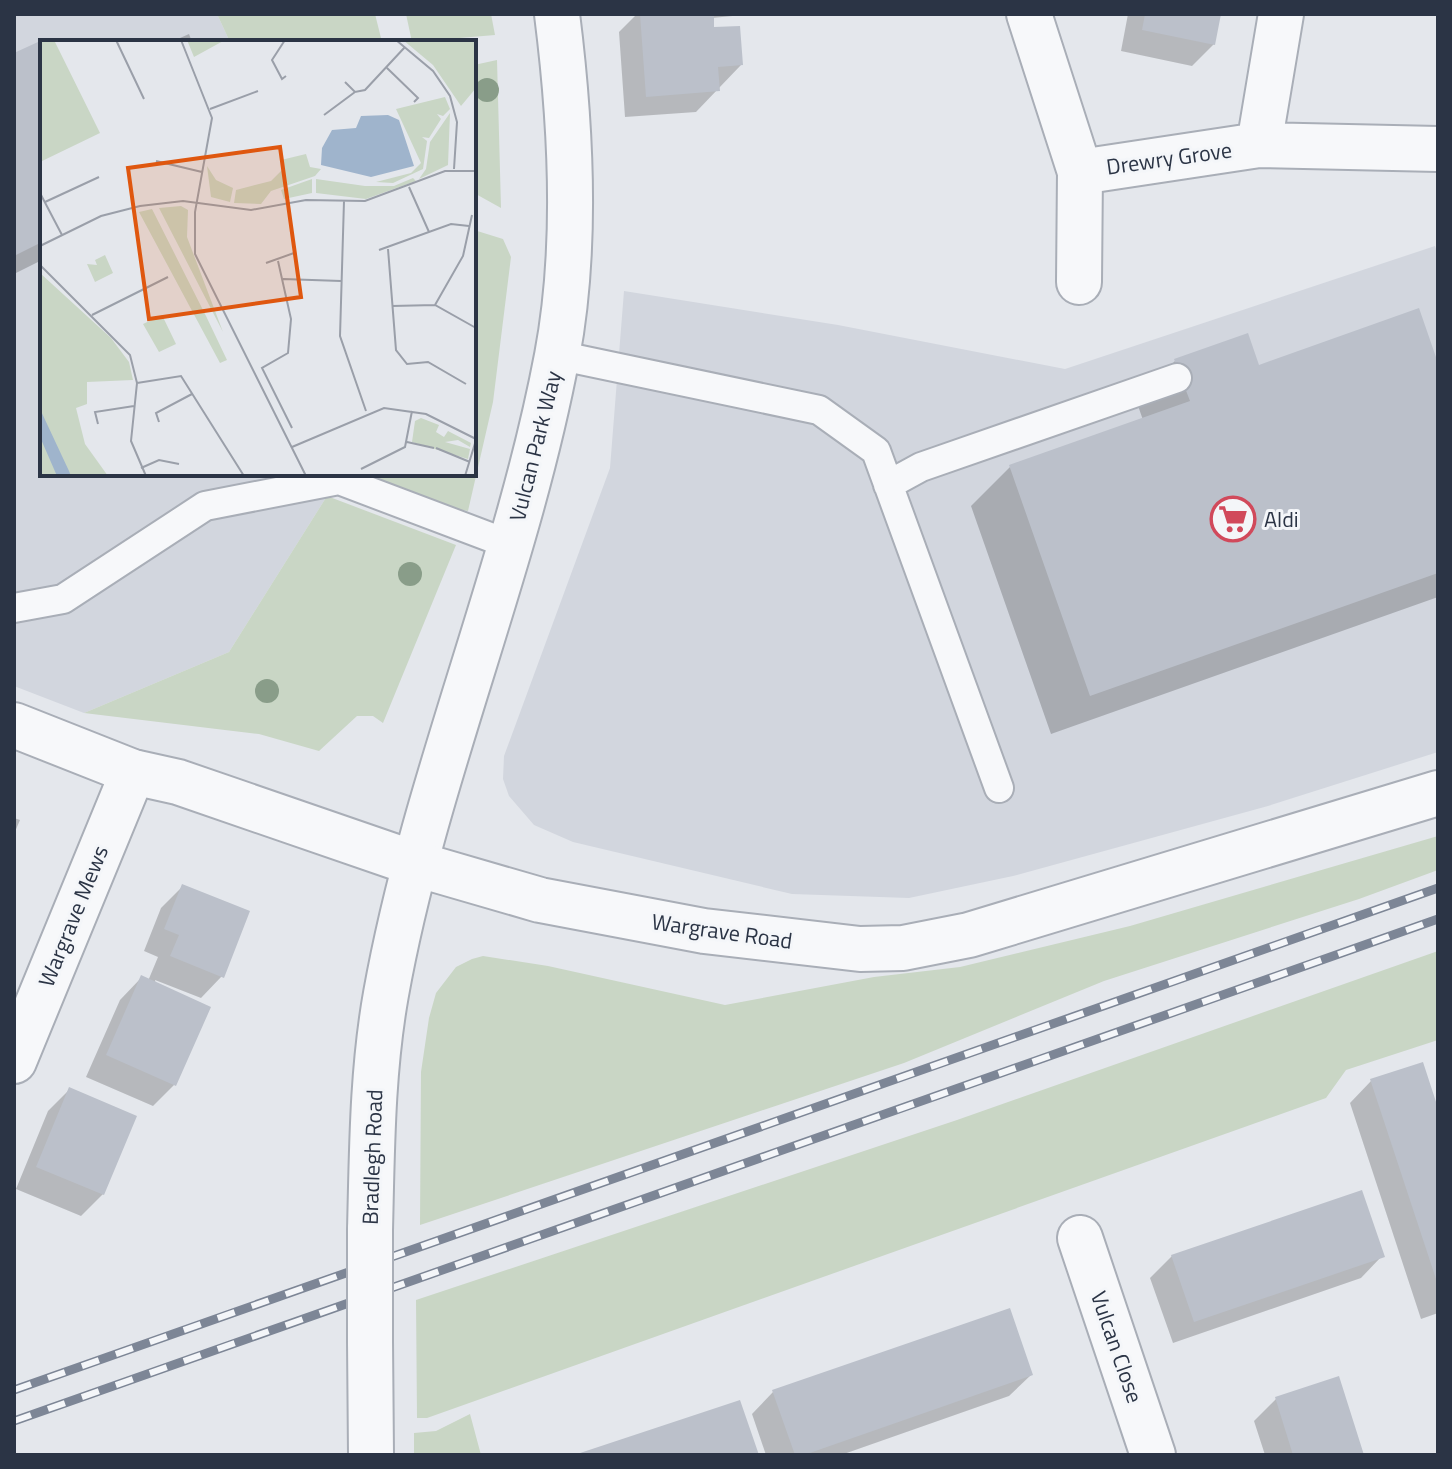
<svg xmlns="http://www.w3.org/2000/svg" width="1452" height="1469" viewBox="0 0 1452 1469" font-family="'Titillium Web',sans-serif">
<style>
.built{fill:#d2d6de}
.green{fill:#c9d6c5}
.shadow{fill:#0003}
.building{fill:#bbc0ca}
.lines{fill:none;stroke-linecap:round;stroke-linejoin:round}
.service-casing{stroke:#a9aeb7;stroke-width:32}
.minor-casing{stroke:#a9aeb7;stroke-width:48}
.tertiary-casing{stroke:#a9aeb7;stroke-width:48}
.service{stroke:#f7f8fa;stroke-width:28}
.minor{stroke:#f7f8fa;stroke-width:44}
.tertiary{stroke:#f7f8fa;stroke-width:44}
.rail-casing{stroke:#7d8696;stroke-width:9}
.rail{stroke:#f4f6f9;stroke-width:6;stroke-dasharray:18;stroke-linecap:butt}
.minor-bridge-casing{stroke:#a9aeb7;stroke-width:48;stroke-linecap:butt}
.minor-bridge{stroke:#f7f8fa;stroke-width:44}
.tree{fill:#899d89}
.labels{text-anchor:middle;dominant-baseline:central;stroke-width:6;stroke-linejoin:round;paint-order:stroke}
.street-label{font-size:22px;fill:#2b3445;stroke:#f4f6f9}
.poi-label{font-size:22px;fill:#2b3445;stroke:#f4f6f9;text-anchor:start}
.inset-road{fill:none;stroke:#9a9fa9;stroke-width:2}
.view{fill:#df570f;fill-opacity:0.15;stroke:#df570f;stroke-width:4}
.inset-edge{fill:none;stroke:#2b3445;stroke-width:4}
</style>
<rect width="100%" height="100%" fill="#e4e7ec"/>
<!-- built -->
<path class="built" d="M14 14H217L230 42H42V474H345L327 496 229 652 84 713 14 686Z
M1435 246 1438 255V752L1268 806 1013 876 909 898 792 894 573 842 534 825 509 796 503 779 504 756 610 468 624 291 838 325 1065 369Z"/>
<!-- green -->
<path class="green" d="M217 14H375L382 42H230Z
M406 14H491L495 35 412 42Z
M497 60 501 208 474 193V65Z
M474 230 503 239 511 257 493 402 468 511 441 507 359 474H474Z
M327 496 456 545 383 723 373 716H357L319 751 259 734 84 713 229 652Z
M1438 836V870L1359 899 1104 981 904 1063 420 1225 421 1072 429 1018 436 993 456 967 472 959 483 956 548 966 725 1005 874 977 960 967 1130 926Z
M1438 951V1040L1346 1070 1326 1098 427 1418H417L416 1300 957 1120Z
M470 1414 481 1455H414V1433L436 1431Z"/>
<!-- shadow -->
<path class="shadow" d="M637 14H753L712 18V29L741 65 696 112 625 117 619 32Z
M1128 14H1219L1214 44 1192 66 1121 51Z
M189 34 192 42H171Z
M42 53V260L14 274V55Z
M1175 361 1257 367 1438 369V597L1051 734 971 506 1010 467 1143 420 1136 400Z
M14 818 20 820 14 834Z
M182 887 222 976 201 998 155 980 174 1085 153 1106 86 1077 120 1000 141 978 148 981 158 957 144 951 161 908Z
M1422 1065 1438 1113V1313L1421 1319 1350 1103 1371 1081Z
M70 1089 103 1194 81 1216 16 1189 48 1111Z
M1172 1256H1382L1361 1278 1173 1343 1150 1278Z
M1031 1375 1009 1396 841 1455H766L752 1414 773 1392Z
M1276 1399 1362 1455H1265L1254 1421Z"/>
<!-- building -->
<path class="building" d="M640 14H714V27L740 26 743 65 718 67 720 91 646 97Z
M1145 14H1221L1215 45 1142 30Z
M38 42 42 49V242L14 256V53Z
M1419 308 1438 363V573L1090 696 1009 465 1190 401 1174 359 1248 333 1259 365Z
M182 884 250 911 224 978 170 956 179 935 164 929Z
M141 975 211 1007 176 1086 106 1055Z
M1423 1062 1438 1108 1437 1282 1370 1079Z
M69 1087 137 1116 104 1195 36 1167Z
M1362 1190 1385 1257 1194 1322 1171 1255Z
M1010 1308 1033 1375 804 1455H795L772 1390Z
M1339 1376 1364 1455H1293L1275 1397Z
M740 1400 759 1455H577V1454Z"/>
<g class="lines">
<!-- service casing -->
<g class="service-casing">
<path id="service" d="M557 355 819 410 876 451 999 788
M888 485 921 467 1177 378
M14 608 63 599 205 506 339 480 511 545"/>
</g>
<!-- minor casing -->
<g class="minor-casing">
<path id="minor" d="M1029 14 1080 172 1079 282
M1259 145 1281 14
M1080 172 1259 145 1438 149
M14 1061 133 772
M370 1230C372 1151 372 1072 386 994 425 777 516 573 557 356 578 246 571 124 557 14
M1080 1238 1153 1455
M370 1341 371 1455"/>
</g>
<!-- tertiary casing -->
<g class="tertiary-casing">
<path id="tertiary" d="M14 725 133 772 178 782 416 864 540 900 704 931 860 949 903 948 969 935 1438 793"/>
</g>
<!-- service -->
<use href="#service" class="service"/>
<!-- minor -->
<use href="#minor" class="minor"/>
<!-- tertiary -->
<use href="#tertiary" class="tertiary"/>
<!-- rail casing -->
<g class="rail-casing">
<path id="rail" d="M14 1390 1438 888
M14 1421 1438 919"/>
</g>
<!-- rail -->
<use href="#rail" class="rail"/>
<!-- minor-bridge casing -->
<g class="minor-bridge-casing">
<path id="minor-bridge" d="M370 1230V1341"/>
</g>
<!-- minor-bridge -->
<use href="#minor-bridge" class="minor-bridge"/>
</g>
<!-- trees -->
<g class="tree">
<circle cx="487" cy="90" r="12"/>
<circle cx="410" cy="574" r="12"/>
<circle cx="267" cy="691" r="12"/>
</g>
<!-- icons -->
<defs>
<g id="supermarket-ring" transform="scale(2.3)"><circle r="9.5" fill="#f4f6f9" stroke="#d1495b" stroke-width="1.5"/><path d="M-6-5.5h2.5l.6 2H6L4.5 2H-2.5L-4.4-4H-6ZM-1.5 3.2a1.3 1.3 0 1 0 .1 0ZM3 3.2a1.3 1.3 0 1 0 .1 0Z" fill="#d1495b"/></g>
</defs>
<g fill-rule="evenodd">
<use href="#supermarket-ring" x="1233" y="519"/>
</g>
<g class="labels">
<!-- street labels -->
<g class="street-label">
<text transform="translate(1169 158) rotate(-8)">Drewry Grove</text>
<text transform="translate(535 446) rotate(-76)">Vulcan Park Way</text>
<text transform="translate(73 916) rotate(-68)">Wargrave Mews</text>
<text transform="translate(722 931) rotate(8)">Wargrave Road</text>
<text transform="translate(372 1157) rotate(-88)">Bradlegh Road</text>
<text transform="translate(1117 1347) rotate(71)">Vulcan Close</text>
</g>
<!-- poi labels -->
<g class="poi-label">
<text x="1264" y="519">Aldi</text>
</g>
</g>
<!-- overview -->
<g transform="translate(40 40)">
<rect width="436" height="436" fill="#e4e7ec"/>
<path d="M0 0H14L60 93 0 122ZM147 0 168 2 185 0 154 17ZM363 0H436V48L421 66 393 25ZM405 57 410 69 403 76 397 74 401 79 389 98 382 97 387 101 383 129 353 143 336 142 371 133 381 123 356 69ZM410 73 408 125 379 139 386 129 390 102ZM266 114 270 127 281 129 275 136 231 151 221 164 194 163 196 150 231 141 243 129 241 120ZM167 126 176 140 193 148 190 162 171 157ZM373 138 376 141 326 159 276 153V139L325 146H354ZM272 139V153L244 159 241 150ZM141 166 148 170 147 197 183 292 119 168ZM112 169 166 276 187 320 180 323 99 172ZM65 215 73 233 55 242 47 224 57 225 55 220ZM0 233 71 298 89 322 93 340 47 342V364L36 368 45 404 68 436H0ZM122 275 136 304 119 312 103 284ZM381 378 399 385 396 392 404 397 408 391 431 403 430 407 418 400 405 402 430 409 428 419 372 402 375 381Z" fill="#c9d6c5"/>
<path d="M348 75 359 80 374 126 331 137 281 125 282 108 292 90 316 88 321 76ZM0 369 29 431 31 436H17L0 397Z" fill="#9fb4cc"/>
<path class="inset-road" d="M76 0 104 59M141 0 172 78 155 172V214L266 436M245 0 232 20 242 39 246 36M356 0 393 31 410 56 417 82 414 129M347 28 378 58 374 62M305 42 315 52 325 50 365 7M170 69 218 51M284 75 315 52M116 121 162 132M369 147 389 192M0 153 22 195M304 161 300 296 326 371M5 162 59 137M0 206 61 176 100 166 143 161 211 170 266 160 325 161 405 131H436M348 209 356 310 367 324 388 322 426 344M339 210 411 184 429 186M238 221 251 279 248 313 222 328 252 388M226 223 254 213M0 225 90 315 97 343 91 401 106 436M243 239 301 241M395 265 423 216 432 175M352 266 395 265 436 288M52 275 128 237M97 343 141 336 204 436M119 382 116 373 152 354M58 384 55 372 94 366M367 402 394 408M252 407 344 368 386 374 436 399M396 408 430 422M101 428 119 420 139 424M321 429 365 407 372 371M425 436 436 400"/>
<path class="view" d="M240 107 261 257 109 279 88 128Z"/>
<rect width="436" height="436" class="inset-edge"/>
</g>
<!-- border -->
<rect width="1452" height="1469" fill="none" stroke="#2b3445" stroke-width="32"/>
</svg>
